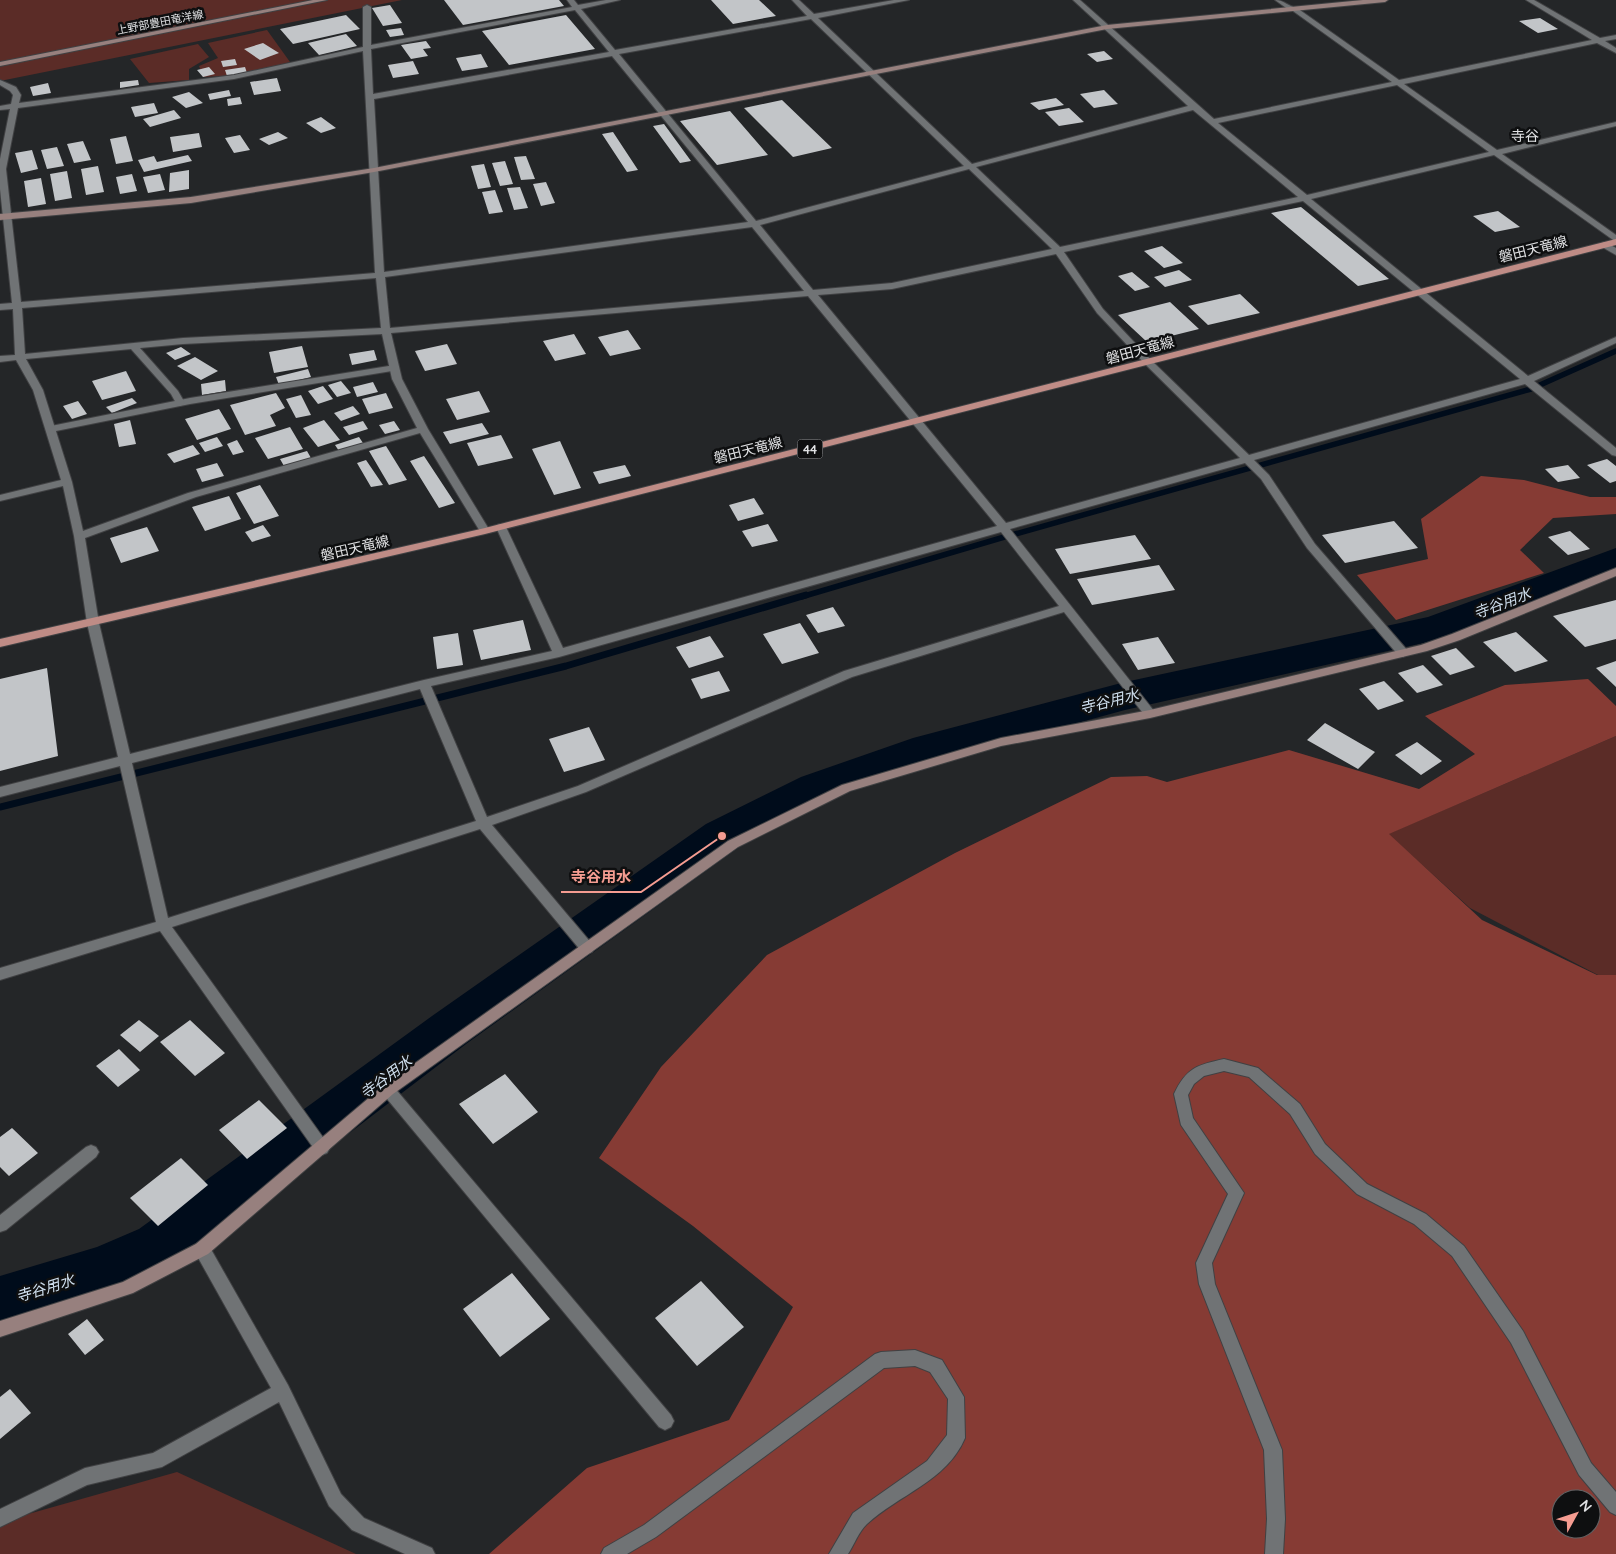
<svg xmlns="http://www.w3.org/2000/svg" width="1616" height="1554" viewBox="0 0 1616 1554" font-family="Quicksand,'Noto Sans JP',sans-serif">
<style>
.green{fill:#5b2c27}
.forest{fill:#863b34;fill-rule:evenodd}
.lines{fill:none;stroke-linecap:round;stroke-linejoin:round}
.stream-far1{stroke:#000c1b;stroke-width:5.5}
.stream{stroke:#000c1b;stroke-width:7}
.river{fill:#000c1b;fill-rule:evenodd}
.building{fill:#c2c5c8}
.lane-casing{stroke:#404143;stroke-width:2}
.street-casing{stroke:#404143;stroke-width:2}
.secondary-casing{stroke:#404143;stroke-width:2}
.primary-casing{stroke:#404143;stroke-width:2}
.lane{fill:#707375;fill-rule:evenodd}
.street{fill:#707375;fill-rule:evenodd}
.secondary{fill:#97807e;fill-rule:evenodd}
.primary{fill:#bf8c86;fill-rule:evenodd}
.labels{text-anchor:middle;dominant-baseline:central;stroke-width:5;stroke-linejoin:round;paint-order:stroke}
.far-street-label{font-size:11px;fill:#e0e1e3;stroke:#0e0f10}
.shield{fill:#0e0f10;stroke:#a1a2a4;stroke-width:1}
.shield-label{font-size:12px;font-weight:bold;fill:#e0e1e3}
.far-quarter-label{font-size:14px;fill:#e0e1e3;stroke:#0e0f10}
.street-label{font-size:14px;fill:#e0e1e3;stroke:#0e0f10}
.water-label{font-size:15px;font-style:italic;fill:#cfdfee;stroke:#0e0f10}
.leader{fill:none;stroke:#f59c91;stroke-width:2}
.callout-dot{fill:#f59c91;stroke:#0e0f10;stroke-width:2}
.callout-label{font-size:15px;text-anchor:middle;font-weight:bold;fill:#f59c91;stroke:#0e0f10;stroke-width:5;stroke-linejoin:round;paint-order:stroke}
</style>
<rect width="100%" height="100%" fill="#242628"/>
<!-- green -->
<path class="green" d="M0 0H402L0 81Z
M267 30 290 62 243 75 203 77 199 66 218 58 208 43Z
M198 44 209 57 189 69V80L149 83 130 59Z
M1616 736V975H1598L1470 908 1388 834Z
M177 1472 356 1554H0V1522Z"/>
<!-- forest -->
<path class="forest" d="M1481 476 1524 480 1590 497H1616V514L1553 518 1520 550 1544 573 1396 620 1357 575 1428 559 1421 519Z
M1588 679 1616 706V736L1389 834 1482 920 1597 975H1616V1554H489L587 1468 729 1420 793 1307 693 1226 599 1158 661 1067 767 955 955 853 1111 777 1147 776 1167 782 1289 750 1419 789 1475 754 1425 716 1505 685ZM1561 1499H1591V1529H1561Z"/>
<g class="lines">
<!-- stream-far1 -->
<path class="stream-far1" d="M801 597 1001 538 1531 389 1616 351"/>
<!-- stream -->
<path class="stream" d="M0 807 566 666 806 595"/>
<!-- river -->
<path class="river" d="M1616 548V573L1450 637 1125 710 924 765 831 799 738 848 466 1044 177 1265 101 1296 0 1328V1276L97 1247 139 1229 432 1016 706 824 801 777 913 738 1125 682 1428 617Z"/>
</g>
<!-- building -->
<path class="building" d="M444 0H559L564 6 463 25Z
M711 0H759L776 16 733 24Z
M390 5 402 23 383 26 372 8Z
M346 15 360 29 293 44 280 29Z
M566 15 595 49 509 65 482 31Z
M1540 18 1558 29 1538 33 1519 21Z
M401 28 404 35 390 37 386 30Z
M346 34 357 46 319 55 308 43Z
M426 41 431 48 423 49 428 56 411 59 401 45Z
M263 43 279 53 260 60 244 49Z
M1104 51 1113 59 1097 62 1087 54Z
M481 54 488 67 462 71 456 58Z
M235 59 237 65 223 67 221 61Z
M413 61 419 74 393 78 388 65Z
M209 67 215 74 203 77 197 70Z
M245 67 247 73 227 76 225 70Z
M277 78 281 91 254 95 250 82Z
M138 80 139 85 120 88V82Z
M48 83 51 93 33 96 30 87Z
M229 90 231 96 210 100 208 94Z
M1104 90 1118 104 1094 108 1080 94Z
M189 92 203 103 186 108 172 97Z
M240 97 242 104 228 106 227 99Z
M1056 98 1064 105 1039 110 1030 103Z
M782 100 832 148 793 157 744 108Z
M154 103 158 113 135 117 131 107Z
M1069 108 1084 122 1059 126 1045 112Z
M174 110 181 118 150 127 143 119Z
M730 111 768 155 717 165 680 121Z
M321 117 336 128 321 133 306 123Z
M664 124 691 161 680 163 653 126Z
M278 132 288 138 269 145 259 139Z
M613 132 638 170 627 172 602 134Z
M199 133 202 147 173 152 170 137Z
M240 135 250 150 234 153 225 138Z
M126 136 133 161 116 164 110 139Z
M83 141 91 160 74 163 67 144Z
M57 147 64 166 47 169 41 150Z
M32 150 38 169 21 173 15 153Z
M188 155 192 161 144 172 138 160 154 156 157 162Z
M526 156 535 179 521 180 514 157Z
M505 161 513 184 500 186 492 163Z
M484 164 491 187 478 189 471 166Z
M98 166 104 192 86 195 81 169Z
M189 170V189L169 192 170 173Z
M67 171 72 198 55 201 50 174Z
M132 174 137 191 120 194 116 177Z
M160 174 165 190 148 193 143 177Z
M41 178 46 204 28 207 24 181Z
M546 182 555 203 541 206 533 184Z
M520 187 528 208 514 210 507 188Z
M495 190 503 212 489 214 482 192Z
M1301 207 1389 279 1358 286 1271 213Z
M1498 211 1520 227 1495 232 1473 216Z
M1162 246 1183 263 1164 268 1144 251Z
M1179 270 1192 280 1165 287 1154 277Z
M1132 272 1150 287 1135 291 1118 276Z
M1240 294 1260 313 1208 325 1188 306Z
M1170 302 1199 329 1147 342 1118 315Z
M628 330 641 349 610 356 598 337Z
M574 334 586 354 555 361 543 341Z
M447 344 457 364 425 371 415 351Z
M302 346 308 367 274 373 269 352Z
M181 347 191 354 175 360 166 353Z
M374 350 377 360 352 365 349 354Z
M195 357 218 371 201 380 177 366Z
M308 369 311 377 279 385 276 377Z
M126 371 136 391 102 400 92 381Z
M225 380 226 391 202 395 201 384Z
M341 381 351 393 337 397 328 385Z
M373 382 378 392 357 397 353 387Z
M323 386 333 399 318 404 308 391Z
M479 391 490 412 457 420 446 399Z
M276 393 285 408 270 415 276 426 245 435 230 405Z
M386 393 393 408 369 414 362 399Z
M301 395 311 415 296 418 286 399Z
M132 398 137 403 112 413 106 407Z
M78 401 87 414 72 419 63 406Z
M353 406 360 414 341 421 334 413Z
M219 409 231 429 197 440 185 419Z
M130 420 136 444 119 447 114 424Z
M324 420 340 440 318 447 303 428Z
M363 421 368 429 349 435 343 427Z
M394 421 400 430 385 434 379 425Z
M482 423 489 434 450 444 443 432Z
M290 427 303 449 268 459 255 438Z
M501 435 513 458 478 466 467 443Z
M217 437 223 446 205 452 199 443Z
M359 437 363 443 339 451 335 445Z
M237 440 244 452 233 455 227 444Z
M560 441 581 488 554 495 532 449Z
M193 445 200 454 174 463 167 454Z
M386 446 407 480 389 485 369 451Z
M307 451 311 458 284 466 280 459Z
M424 456 455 503 439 508 410 461Z
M1607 459 1616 466V481L1610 483 1587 465Z
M366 460 383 485 371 487 357 463Z
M217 463 224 476 202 482 196 469Z
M625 465 631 476 599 484 593 472Z
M1568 465 1580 478 1558 482 1545 469Z
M260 485 279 516 254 524 236 493Z
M229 496 241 519 205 531 192 507Z
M754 498 764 514 738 521 729 505Z
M1394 521 1418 548 1345 563 1322 535Z
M768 524 778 541 752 547 742 531Z
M263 525 271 536 252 542 245 532Z
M147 527 159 551 121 563 110 538Z
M1570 531 1590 549 1568 555 1548 537Z
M1135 535 1151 559 1070 574 1055 549Z
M1159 565 1175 590 1092 605 1077 579Z
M1616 600V639L1585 647 1553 616Z
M833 607 845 626 818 633 806 615Z
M523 620 531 650 481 660 473 630Z
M800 623 819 653 782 664 763 634Z
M1516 632 1548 661 1515 672 1483 642Z
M458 633 463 665 437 669 433 637Z
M710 636 724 657 689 668 676 647Z
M1158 637 1175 663 1138 670 1122 644Z
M1456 648 1475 667 1450 675 1431 656Z
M1616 661V687L1596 668Z
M1423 665 1443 685 1417 693 1398 673Z
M47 668 58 756 0 771V679Z
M719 671 730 691 701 699 691 679Z
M1384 681 1404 701 1378 710 1359 689Z
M1325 723 1375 752 1358 769 1307 740Z
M589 727 605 760 564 772 549 739Z
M1417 742 1442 761 1421 775 1395 755Z
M139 1020 159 1036 140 1052 120 1035Z
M190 1020 225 1053 195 1076 160 1042Z
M119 1049 140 1070 118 1087 96 1066Z
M505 1074 538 1112 493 1144 459 1104Z
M259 1100 287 1128 247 1159 219 1130Z
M12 1128 38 1153 9 1176 0 1167V1137Z
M181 1158 208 1185 158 1226 130 1198Z
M512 1273 550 1319 500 1357 463 1309Z
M701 1281 744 1327 697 1366 655 1318Z
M87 1319 104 1340 85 1355 68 1334Z
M10 1389 31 1413 0 1439V1397Z"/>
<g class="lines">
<!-- lane casing -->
<g class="lane-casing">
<path id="lane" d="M395 365 398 366V370L190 404 51 432 46 429 51 426 190 398Z"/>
</g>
<!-- street casing -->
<g class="street-casing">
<path id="street" d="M567 0H574L578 5 606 0H620L581 9 615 50 807 16 792 0H799L814 14 894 0H909L818 18 972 164 1188 106 1073 0H1080L1214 119 1392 82 1293 11 1289 10 1275 0C1284 0 1289 7 1297 8L1399 80 1592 40 1526 0H1534L1600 38 1616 35V39L1605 41 1616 48V53L1597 43 1404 84 1497 150 1616 122V126L1502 154 1616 235V242L1494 155 1311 199 1528 376 1616 337V343L1534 381 1616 448V456L1612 455 1525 384 1254 460 1269 475 1315 544 1407 650 1409 653 1403 657 1399 656 1307 548 1261 479 1245 463 1010 529 1154 711 1156 714 1154 717H1146L1064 612 852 677 586 792 492 825 592 944 594 948 592 952 587 954 582 952 480 829 172 927 327 1143 330 1148 327 1153 322 1155 317 1153 160 931 0 980V968L156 922 120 766 0 797V787L118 757 87 623 74 536 63 486 0 501V495L61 480 33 390 16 360 0 362V356L15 355 13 309 0 310V304L12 303 0 189V159L10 109 0 110V106L11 104 13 95 10 91 0 85V80L16 87 21 95 19 103 234 75 363 47V7L367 5 371 7V45L572 7ZM575 10 609 52 373 94 371 49ZM811 19 964 166 756 221 619 54ZM363 51 375 273 21 302 6 169 18 108 234 79ZM612 56 748 222 384 272 374 99ZM1397 85 1489 152 1307 195 1218 123ZM1193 110 1298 197 1060 247 976 167ZM969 169 1052 249 892 283 813 290 760 225ZM1303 201 1520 379 1249 455 1151 360 1103 309 1064 252ZM752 227 804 291 390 328 385 277ZM1056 254 1097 313 1145 364 1240 458 1006 523 818 295 892 289ZM376 278 381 328 183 338 25 354 22 308ZM808 296 997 526 563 648 506 527 501 524 497 525 496 527 552 651 424 680 130 754 99 623 85 538 196 497 420 433 481 533H489L490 531 428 429 402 379 391 333ZM382 334 392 379 417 428 188 493 83 531 72 482 43 390 26 359 131 349 171 394 177 405 180 406 185 403 178 391 140 348 183 344ZM1001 532 1059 606 844 671 578 786 487 817 431 686 559 657ZM420 689 476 821 168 918 132 763Z
M1605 242 1616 248V255L1602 247V243Z
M1224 1059 1258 1068 1300 1104 1325 1144 1367 1184 1426 1214 1464 1246 1523 1331 1591 1463 1616 1492V1515L1610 1512 1579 1475 1511 1343 1452 1256 1414 1224 1357 1194 1315 1154 1290 1114 1249 1077 1224 1071 1204 1076 1194 1084 1188 1095 1193 1118 1244 1193 1212 1263 1215 1284 1282 1450 1285 1519 1283 1554H1265L1267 1519 1264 1450 1199 1284 1196 1263 1228 1194 1181 1125 1174 1094C1186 1068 1197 1065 1224 1059Z
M388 1084 393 1086 671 1415 674 1421 671 1427 665 1430 659 1427 383 1094 381 1090 383 1086Z
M91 1145 96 1147 99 1152 96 1157 6 1230 0 1232V1215L86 1147Z
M202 1242 208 1244 288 1385 341 1494 364 1518 432 1548 435 1554H405L352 1530 329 1506 279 1402 162 1467 87 1485 0 1527V1509L85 1468 153 1453 271 1388 196 1254 194 1249 196 1244Z
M915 1350 942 1360 964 1397 965 1438C947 1481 898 1495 867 1524 859 1531 854 1545 848 1554H829L853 1513 927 1461 947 1435 948 1399 930 1372 915 1366 884 1368 656 1537 627 1554H601L604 1548 644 1525 875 1354 881 1352Z"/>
</g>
<!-- secondary casing -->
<g class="secondary-casing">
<path id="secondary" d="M313 0H327L0 66V62Z
M1363 0H1388L1385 2 1107 29 374 172 191 203 0 220V214L191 197 374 168 1107 25Z
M1616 568V576L1460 640 1427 651 1150 718 1001 746 850 791 738 847 393 1094 208 1254 133 1293 0 1337V1321L123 1282 196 1244 383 1086 728 841 842 785 1001 738 1150 710 1421 645 1452 634Z"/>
</g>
<!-- primary casing -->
<g class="primary-casing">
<path id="primary" d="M1616 239V245L485 534 0 647V639L485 528Z"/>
</g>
<!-- lane -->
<use href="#lane" class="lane"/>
<!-- street -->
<use href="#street" class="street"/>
<!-- secondary -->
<use href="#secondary" class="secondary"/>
<!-- primary -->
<use href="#primary" class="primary"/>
</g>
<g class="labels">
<!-- far-street labels -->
<g class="far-street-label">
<text transform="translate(160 22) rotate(-11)">上野部豊田竜洋線</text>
</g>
<!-- shield labels -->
<rect class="shield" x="797.5" y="439.5" width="25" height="19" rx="4"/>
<g class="shield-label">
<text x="810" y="449">44</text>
</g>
<!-- far-quarter labels -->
<g class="far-quarter-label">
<text x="1525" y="136">寺谷</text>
</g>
<!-- street labels -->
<g class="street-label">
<text transform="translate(1533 249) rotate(-14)">磐田天竜線</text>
<text transform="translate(1140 350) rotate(-15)">磐田天竜線</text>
<text transform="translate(748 450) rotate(-14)">磐田天竜線</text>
<text transform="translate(355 548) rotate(-13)">磐田天竜線</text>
</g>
<!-- water labels -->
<g class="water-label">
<text transform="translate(1502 603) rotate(-21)">寺谷用水</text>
<text transform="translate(1109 701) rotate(-14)">寺谷用水</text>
<text transform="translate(386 1077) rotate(-37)">寺谷用水</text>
<text transform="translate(45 1288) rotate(-17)">寺谷用水</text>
</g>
</g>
<!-- callouts -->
<path class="leader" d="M722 836L641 892H561"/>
<circle class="callout-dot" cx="722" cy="836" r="5"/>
<g class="callout-label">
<text x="601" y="882">寺谷用水</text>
</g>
<!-- north arrow -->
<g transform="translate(1576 1514) rotate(50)"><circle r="24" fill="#0e0f10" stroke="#626364"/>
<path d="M0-4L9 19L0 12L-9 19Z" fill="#f59c91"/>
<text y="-8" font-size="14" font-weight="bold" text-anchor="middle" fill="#e0e1e3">N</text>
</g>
</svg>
